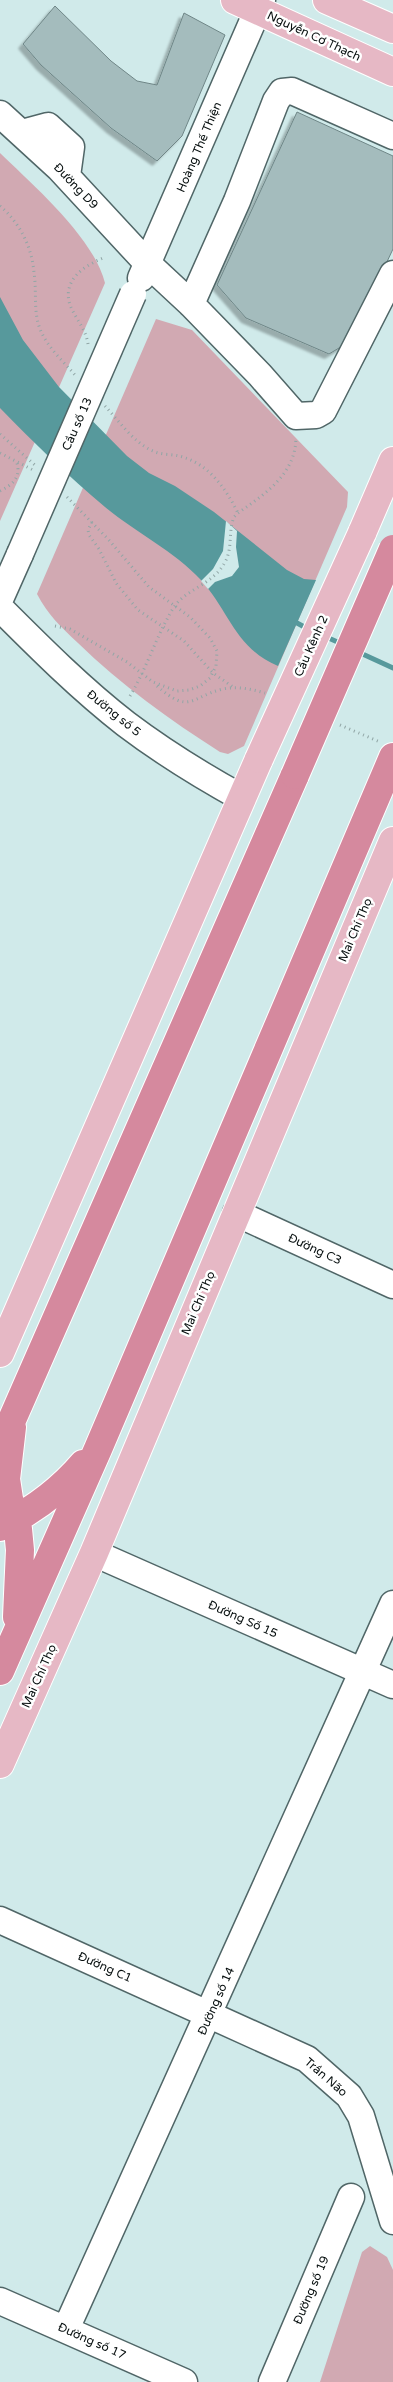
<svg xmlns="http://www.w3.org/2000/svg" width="393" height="2382" viewBox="0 0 393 2382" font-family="'Varela Round',sans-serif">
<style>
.green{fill:#d1a9b2}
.water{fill:#57999c}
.pier{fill:#d0eaea}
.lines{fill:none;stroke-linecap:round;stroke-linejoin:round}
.stream{stroke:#57999c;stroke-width:5}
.building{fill:#a4bcbd;stroke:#6f8687;filter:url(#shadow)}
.minor-casing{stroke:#506667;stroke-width:29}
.major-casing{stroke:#fff;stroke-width:30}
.highway-casing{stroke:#fff;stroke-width:30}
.path{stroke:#91a6a6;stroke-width:3;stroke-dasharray:1 4;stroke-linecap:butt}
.minor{stroke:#fff;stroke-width:26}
.major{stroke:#e6b8c5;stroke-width:28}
.highway{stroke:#d5899e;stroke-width:28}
.minor-bridge-casing{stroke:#506667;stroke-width:29;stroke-linecap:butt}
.major-bridge-casing{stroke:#fff;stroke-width:30;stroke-linecap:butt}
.highway-bridge-casing{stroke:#fff;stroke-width:30;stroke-linecap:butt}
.minor-bridge{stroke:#fff;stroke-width:26}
.major-bridge{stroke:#e6b8c5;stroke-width:28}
.highway-bridge{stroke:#d5899e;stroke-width:28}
.labels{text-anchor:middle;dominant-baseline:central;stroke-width:5;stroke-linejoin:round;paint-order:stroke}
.street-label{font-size:12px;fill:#060e0e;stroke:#fff}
</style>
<defs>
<filter id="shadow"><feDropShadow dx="-4.5" dy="4.5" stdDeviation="1" flood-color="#0004"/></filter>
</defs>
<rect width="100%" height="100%" fill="#d0eaea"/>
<!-- green -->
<path class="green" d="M0 153C33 185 94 238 105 283L0 521Z
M156 319 192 330 348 492 347 507 244 746 228 754 220 752C170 720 121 685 78 643 61 627 48 615 37 594Z
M370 2246 387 2257 393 2270V2382H320L362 2252Z"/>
<!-- water -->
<path class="water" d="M0 297 23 340 59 387 127 456 149 473 175 486 214 512 287 570 304 579 316 580 278 666C236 649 229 611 201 580 174 551 135 532 105 507 68 476 33 442 0 408Z"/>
<!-- pier -->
<path class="pier" d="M226 521 237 531 236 547 239 567 232 576 215 582 208 589 201 581 213 569 223 551Z"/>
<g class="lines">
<!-- stream -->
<path class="stream" d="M297 623 310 630
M324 636 342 644
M356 651 393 668"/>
</g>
<!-- building -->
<path class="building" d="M55 6 111 61 137 81 157 85 184 13 225 35 182 136 157 161 111 128 41 65 23 44Z
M297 112 393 156V249L349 342 329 354 246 318 217 285Z"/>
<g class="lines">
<!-- minor casing -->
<g class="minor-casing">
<path id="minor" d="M0 114 59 168 148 264 191 304 260 375 296 416 316 415 323 411 393 274
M22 133 48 126 71 147 67 176
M141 278 262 0
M191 304 237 201 276 101 282 92 292 91 393 136
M0 599 20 554
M0 608C40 648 81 689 126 724 163 752 202 776 242 798
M236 1213 393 1285
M94 1553 393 1685
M0 1920 307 2059 349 2096 361 2116 393 2221
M0 2301 184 2382
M66 2329 393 1604
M272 2382 351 2197"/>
</g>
<!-- major casing -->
<g class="major-casing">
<path id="major" d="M235 0 393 72
M327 0 393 29
M362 533 393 461
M0 1353 259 759
M0 1764 94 1553 393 841"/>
</g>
<!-- highway casing -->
<g class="highway-casing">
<path id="highway" d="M12 1427 6 1479 9 1499 18 1529 20 1550 17 1617
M0 1447 295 775
M0 1527C33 1511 59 1492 83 1464
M0 1671 98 1449 393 757"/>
</g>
<!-- path -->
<path class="path" d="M0 206C20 223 32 247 34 273 37 291 33 311 40 329 47 347 63 361 75 375
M88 344C86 329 75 318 70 305 62 280 84 266 103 258
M105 406C119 421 134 443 153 451 161 455 171 454 179 456 208 463 225 487 238 513
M0 434 36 466
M0 453 35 471
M0 491C12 485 21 478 17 463
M92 522 88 530 89 535 99 549 116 583 138 610 184 641 213 673 233 687
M55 626 70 629 127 662 153 682 177 691 189 690 200 686 210 678 216 666 217 651 210 638 190 617 149 587 108 539 67 497
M157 686C190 715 190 697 223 689 237 686 251 689 265 693
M130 696C147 668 156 636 174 607 187 588 213 585 225 562 233 548 228 531 234 517L238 513C265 494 296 474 296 437
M340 725 380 742"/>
<!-- minor -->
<use href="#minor" class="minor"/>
<!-- major -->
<use href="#major" class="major"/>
<!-- highway -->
<use href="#highway" class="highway"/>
<!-- minor-bridge casing -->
<g class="minor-bridge-casing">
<path id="minor-bridge" d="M20 554 133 294"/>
</g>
<!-- major-bridge casing -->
<g class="major-bridge-casing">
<path id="major-bridge" d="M259 759 362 533"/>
</g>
<!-- highway-bridge casing -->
<g class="highway-bridge-casing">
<path id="highway-bridge" d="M295 775 393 549"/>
</g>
<!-- minor-bridge -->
<use href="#minor-bridge" class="minor-bridge"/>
<!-- major-bridge -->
<use href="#major-bridge" class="major-bridge"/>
<!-- highway-bridge -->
<use href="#highway-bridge" class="highway-bridge"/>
</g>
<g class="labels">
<!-- street labels -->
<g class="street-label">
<text transform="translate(314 36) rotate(25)">Nguyễn Cơ Thạch</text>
<text transform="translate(199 147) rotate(-67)">Hoàng Thế Thiện</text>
<text transform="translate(76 186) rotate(46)">Đường D9</text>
<text transform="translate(77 424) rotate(-66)">Cầu số 13</text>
<text transform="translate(311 646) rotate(-66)">Cầu Kênh 2</text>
<text transform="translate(114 713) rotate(39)">Đường số 5</text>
<text transform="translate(355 930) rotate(-67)">Mai Chí Thọ</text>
<text transform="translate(315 1249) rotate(25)">Đường C3</text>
<text transform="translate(198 1303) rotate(-67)">Mai Chí Thọ</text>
<text transform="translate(243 1619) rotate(24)">Đường Số 15</text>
<text transform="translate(39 1676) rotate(-66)">Mai Chí Thọ</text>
<text transform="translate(105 1967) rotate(24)">Đường C1</text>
<text transform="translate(216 2001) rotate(-66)">Đường số 14</text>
<text transform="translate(326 2077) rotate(41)">Trần Não</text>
<text transform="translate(311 2290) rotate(-67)">Đường số 19</text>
<text transform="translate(92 2341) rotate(24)">Đường số 17</text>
</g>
</g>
</svg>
